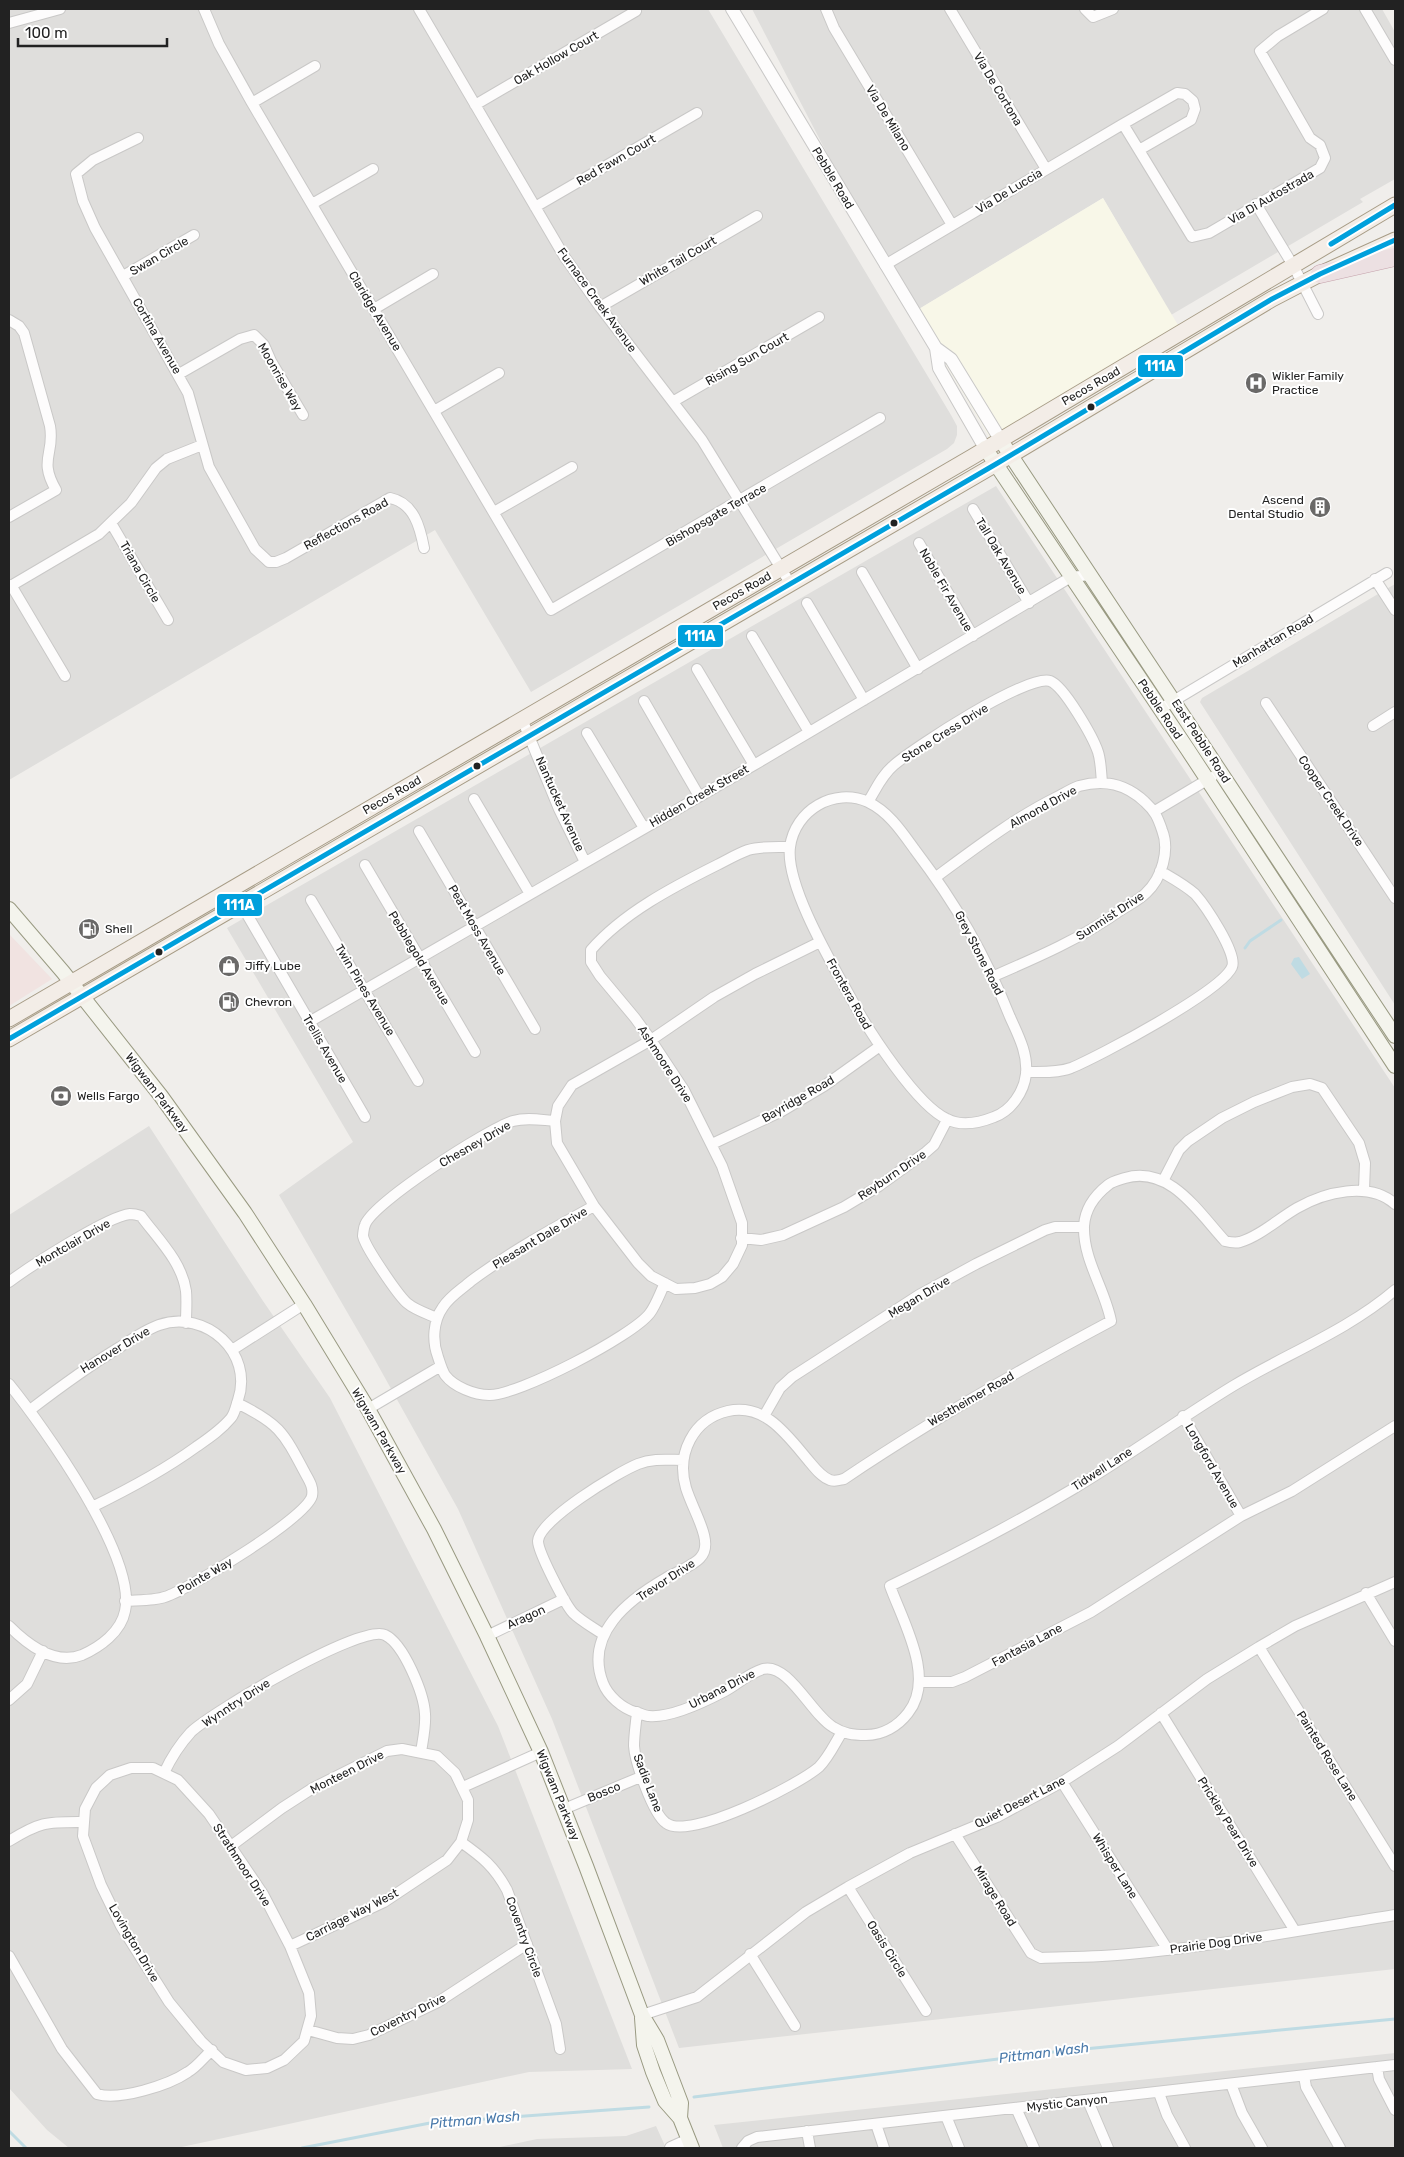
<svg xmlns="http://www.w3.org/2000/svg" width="1404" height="2157" viewBox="0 0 1404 2157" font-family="Rubik,sans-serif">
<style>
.residential{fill:#dfdedc}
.commercial{fill:#f1e3e1}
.education{fill:#f8f7e8}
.water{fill:#bfdbe3}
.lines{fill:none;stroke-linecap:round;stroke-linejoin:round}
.stream{stroke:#bfdbe3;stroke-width:3}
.minor-casing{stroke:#c9c8c7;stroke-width:12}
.tertiary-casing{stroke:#c9c8c7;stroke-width:14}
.secondary-casing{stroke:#999a82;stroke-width:16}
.primary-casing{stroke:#a79c86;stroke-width:17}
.motorway-casing{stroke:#c5a2ac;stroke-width:19}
.minor{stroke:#fdfcfc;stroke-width:10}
.tertiary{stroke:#fdfcfc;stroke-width:12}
.secondary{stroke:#f4f4ed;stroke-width:14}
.primary{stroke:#f3ede7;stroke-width:15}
.motorway{stroke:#ece0e2;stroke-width:18}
.bus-1-casing{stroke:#fff;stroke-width:9}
.bus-1{stroke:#00a0dc;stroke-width:5}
.bus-dot{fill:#222;stroke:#fff;stroke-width:2}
.labels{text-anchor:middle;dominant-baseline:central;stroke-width:4;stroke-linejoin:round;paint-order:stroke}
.street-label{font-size:12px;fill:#222;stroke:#fff}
.poi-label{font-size:12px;fill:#222;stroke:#fff;text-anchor:start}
.water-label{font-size:14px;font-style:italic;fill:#4a7aab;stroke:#fff}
.line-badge{stroke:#fff;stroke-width:2}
.badge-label{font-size:14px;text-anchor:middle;font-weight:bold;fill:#fff}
</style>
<rect width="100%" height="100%" fill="#f0eeeb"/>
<!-- residential -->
<path class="residential" d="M9 9H708L951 415 957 426V435L954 443 947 449 531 692 435 530 9 780Z
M752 9H1382L1395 32V179L1360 199 1363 202 1171 315 1103 198 914 312 885 265Z
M996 486 1395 1088V1969L679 2048 552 1719 458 1509 375 1360 279 1195 353 1142 227 928Z
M1395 584V1005L1200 702 1202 698Z
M149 1126 263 1301 330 1398 498 1726 632 2069 529 2072 177 2148H69L47 2130 9 2088V1215Z
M1395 2053V2148H723L714 2125Z
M656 2126 666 2148H495L537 2139 626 2136Z"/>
<!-- commercial -->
<path class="commercial" d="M9 934 52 979 9 1006Z"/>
<!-- education -->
<path class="education" d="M1103 198 1185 337 998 451 914 312Z"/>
<!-- water -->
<path class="water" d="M1299 957 1310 974 1302 979 1291 964 1294 958Z"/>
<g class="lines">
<!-- stream -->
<path class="stream" d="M1245 948 1250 941 1281 920
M694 2097 1053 2052 1395 2019
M9 2131 26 2148
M302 2148 430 2123 649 2107"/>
<!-- minor casing -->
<g class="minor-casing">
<path id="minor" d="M204 9 219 44 252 103 551 610 880 418
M419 9 564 256 600 307 702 440 790 583
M826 9 834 28 952 225
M950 9 1046 169
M1085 9 1093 17 1113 9
M1365 9 1395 60
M9 23 60 9
M252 103 315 66
M475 105 636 11
M1123 124 1177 93 1185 94 1193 101 1195 109 1191 120 1139 150
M138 138 93 160 76 174 83 201 95 228 188 393 209 467 255 549 269 562H276L286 558 390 498C414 503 420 527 424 548
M312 204 373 169
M1256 204 1294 267 1318 314
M535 207 697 113
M885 265 1123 124 1192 237 1209 233 1320 168 1325 158 1320 145 1310 138 1260 51 1278 36 1323 9
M123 276 194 235
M600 307 757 216
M374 309 433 274
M9 320 19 326 24 333 50 426C55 454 38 459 56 490L9 517
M179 374 240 339 254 335 264 345 271 361 303 415
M674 401 819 317
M434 411 499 373
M973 509 1029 603
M494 512 572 467
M111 523 168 620
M919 543 973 636
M862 572 918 669
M1375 579 1395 610
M11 585 65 676
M9 587 99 534 131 503 156 468 167 459 202 445
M807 603 864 700
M752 636 809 732
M697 669 754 765
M644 701 699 796
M1266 703 1395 898
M1160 709 1387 573
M522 719 559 809 585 862
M1373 726 1395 712
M587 733 644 828
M474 799 530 894
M1155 811 1212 777
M419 831 535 1029
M790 847C785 886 834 967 853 1002 869 1031 917 1106 947 1119 962 1127 979 1123 994 1117 1011 1111 1024 1092 1026 1074 1028 1053 1018 1035 1010 1017 985 954 956 904 915 850 902 832 889 812 868 802
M365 865 475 1052
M936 877C974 849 1013 819 1055 798 1063 794 1071 789 1079 786 1105 779 1126 784 1145 802 1155 811 1158 818 1162 830 1170 850 1162 878 1146 893 1139 900 1129 905 1121 910 1082 938 1038 957 994 976
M311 900 418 1081
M241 904 365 1117
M820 942 755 974 714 997 651 1040 572 1085 558 1106 555 1121 557 1143 594 1206 638 1263 651 1276 676 1289 695 1288 710 1284 722 1277 733 1264 742 1245V1223L722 1166 684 1090 651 1040 635 1018 600 976 591 962V950C623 913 673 887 717 865 727 860 737 854 748 850 761 846 776 847 790 847 795 810 834 787 868 802 876 789 882 775 894 765 915 747 1027 674 1050 681 1064 686 1093 737 1098 752 1101 761 1101 773 1102 782
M309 1022 754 765 1071 577 1090 575
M1026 1072C1041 1072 1057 1073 1071 1068 1100 1056 1222 991 1232 967 1238 954 1205 905 1195 894 1185 885 1172 878 1160 871
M712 1144 782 1111 824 1086 880 1046
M1163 1181 1179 1150 1188 1141 1222 1118 1254 1102 1292 1087 1310 1084 1322 1088 1359 1143 1365 1163 1364 1190
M1395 1204C1369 1181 1325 1192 1297 1208 1278 1219 1260 1236 1240 1242 1235 1243 1229 1242 1225 1241 1199 1213 1170 1165 1125 1178 1119 1180 1113 1181 1108 1185 1094 1196 1085 1209 1084 1226 1083 1260 1105 1289 1111 1321 1019 1370 930 1421 844 1479 839 1480 835 1482 830 1480 821 1477 814 1467 808 1460 787 1435 765 1403 728 1411 693 1419 676 1454 686 1488 691 1504 700 1519 704 1535 706 1543 706 1552 700 1558 694 1565 675 1573 666 1578 628 1600 584 1634 603 1683 608 1696 622 1708 635 1712 640 1713 645 1716 649 1716 671 1718 706 1701 725 1691 738 1684 749 1673 763 1669 788 1662 812 1715 833 1727 844 1734 853 1735 866 1735 883 1735 898 1726 908 1713 936 1678 903 1622 890 1586 952 1556 1014 1524 1073 1489 1128 1456 1179 1419 1233 1386 1286 1354 1347 1331 1395 1290
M594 1206C552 1229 510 1252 471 1281 462 1289 450 1296 443 1307 433 1321 432 1341 438 1357 440 1363 442 1370 445 1375 454 1387 475 1395 489 1395 517 1396 633 1336 650 1313 656 1305 660 1293 665 1283
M741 1238 761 1240 783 1235 844 1207 879 1186 926 1152 934 1145 947 1120
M9 1282C29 1267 108 1216 130 1214 133 1214 138 1215 141 1216 158 1239 182 1262 186 1291 187 1301 186 1312 186 1323
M437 1318C428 1314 415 1310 407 1303 398 1295 365 1247 363 1236 363 1234 364 1227 365 1225 372 1203 489 1128 513 1121 527 1117 541 1120 555 1121
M232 1350 304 1304
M9 1384C43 1426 137 1557 125 1611 121 1632 100 1647 82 1655 54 1666 27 1644 9 1626
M368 1409 441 1366
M30 1410C60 1387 87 1367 120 1347 132 1339 145 1330 159 1325 206 1309 254 1353 238 1400 236 1406 235 1413 231 1418 221 1430 209 1438 196 1447 163 1471 129 1489 92 1507
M764 1416 780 1388 792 1377 919 1295 976 1264 1045 1230 1055 1227H1084
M1183 1416 1241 1516
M1366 1593 1395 1641
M125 1601C139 1600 158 1601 170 1595 195 1585 306 1518 312 1496 314 1486 308 1479 304 1471 283 1431 278 1423 237 1403
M604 1635C594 1628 581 1621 573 1613 565 1604 538 1552 538 1541 539 1520 618 1472 638 1464 653 1458 668 1460 683 1460
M487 1636 564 1599
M1259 1647 1395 1866
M920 1682H952L965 1677 1091 1612 1241 1516 1292 1491 1395 1426
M9 1700 27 1684 43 1651
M637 1712C636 1723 634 1735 634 1746 635 1762 653 1814 666 1823 689 1841 798 1785 819 1767 829 1757 835 1743 842 1732
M1161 1713 1295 1931
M131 1768H153L178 1780 209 1814 263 1894 290 1946 309 1993 311 2016 304 2041 284 2060 267 2068 246 2070 223 2062 201 2041 169 2002 121 1926 101 1885 83 1836 85 1809 96 1788 110 1775Z
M164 1773C171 1758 180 1744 191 1732 212 1712 362 1623 385 1635 404 1644 424 1694 425 1714 426 1726 423 1739 421 1752
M1062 1782 1168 1950
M463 1787 541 1752
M564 1809 643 1776
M955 1834 1031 1953 1041 1958C1070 1957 1100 1957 1129 1954 1218 1946 1307 1929 1395 1915
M9 1841C41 1821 47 1822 84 1822
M461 1842C482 1857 494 1866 507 1890L556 2024 560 2049
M231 1846 282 1808 313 1788 387 1751 402 1749 437 1756 455 1773 468 1800V1820L461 1842 447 1860 384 1902 290 1946
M848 1887 926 2011
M750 1954 795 2026
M9 1956 62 2049 97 2094C119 2101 169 2085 188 2072 197 2067 204 2057 212 2050
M642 2015 697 1997 806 1912 848 1887 910 1853 997 1817 1062 1782 1118 1746 1207 1679 1259 1647 1295 1626 1395 1582
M308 2030 337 2038 353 2039 369 2035 438 2002 527 1944
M1377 2067 1379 2079 1395 2110
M1304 2076 1306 2087 1340 2148
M1231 2084 1242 2113 1262 2148
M1159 2093 1167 2115 1185 2148
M1088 2101 1108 2148
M1016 2108 1034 2148
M946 2116 959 2148
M876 2124 884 2148
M807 2131 810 2148
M742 2148 748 2141 757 2137 1395 2065"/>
</g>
<!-- tertiary casing -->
<g class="tertiary-casing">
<path id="tertiary" d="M732 9 936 348 951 359 1000 439
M936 348 939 368 985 448
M671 2148 689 2140"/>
</g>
<!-- secondary casing -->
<g class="secondary-casing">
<path id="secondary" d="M1000 439 1395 1036
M985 448 1188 750 1395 1066
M9 909 63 972 161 1096 245 1213 304 1304 368 1409 434 1529 487 1636 541 1752 586 1866 642 2015 657 2040 681 2103 680 2118
M642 2018 644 2045 653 2072 665 2101 680 2118 692 2148"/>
</g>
<!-- primary casing -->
<g class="primary-casing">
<path id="primary" d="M9 1019 972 457 1395 205
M9 1039 996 464 1272 299 1320 274 1395 240"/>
</g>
<!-- motorway casing -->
<g class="motorway-casing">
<path id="motorway" d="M1320 274 1395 257"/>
</g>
<!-- minor -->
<use href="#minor" class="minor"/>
<!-- tertiary -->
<use href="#tertiary" class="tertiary"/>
<!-- secondary -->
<use href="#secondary" class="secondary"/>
<!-- primary -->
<use href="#primary" class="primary"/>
<!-- motorway -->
<use href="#motorway" class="motorway"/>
<!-- bus-1 casing -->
<g class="bus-1-casing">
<path id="bus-1" d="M1331 244 1395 205
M9 1039 996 464 1272 299 1320 274 1395 240"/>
</g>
<!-- bus-1 -->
<use href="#bus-1" class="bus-1"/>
</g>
<!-- icons -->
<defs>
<g id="hospital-disc" transform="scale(1.125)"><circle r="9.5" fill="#6a6968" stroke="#fff"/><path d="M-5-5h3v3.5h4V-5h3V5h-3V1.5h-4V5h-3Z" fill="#fff"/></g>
<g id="building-disc" transform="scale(1.125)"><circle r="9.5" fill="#6a6968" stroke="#fff"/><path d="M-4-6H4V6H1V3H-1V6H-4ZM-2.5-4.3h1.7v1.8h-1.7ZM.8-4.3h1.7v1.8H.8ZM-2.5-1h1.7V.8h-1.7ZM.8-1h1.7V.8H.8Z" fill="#fff"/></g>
<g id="fuel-disc" transform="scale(1.125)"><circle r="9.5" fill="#6a6968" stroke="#fff"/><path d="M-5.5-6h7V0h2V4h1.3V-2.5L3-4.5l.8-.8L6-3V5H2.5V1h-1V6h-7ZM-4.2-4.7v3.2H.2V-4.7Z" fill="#fff"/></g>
<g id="shop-disc" transform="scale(1.125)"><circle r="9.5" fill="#6a6968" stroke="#fff"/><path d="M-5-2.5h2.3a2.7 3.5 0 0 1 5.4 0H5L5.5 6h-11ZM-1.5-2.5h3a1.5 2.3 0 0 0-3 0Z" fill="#fff"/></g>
<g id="bank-disc" transform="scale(1.125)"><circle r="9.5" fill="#6a6968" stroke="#fff"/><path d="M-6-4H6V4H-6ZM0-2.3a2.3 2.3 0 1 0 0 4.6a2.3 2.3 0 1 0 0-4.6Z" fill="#fff"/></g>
</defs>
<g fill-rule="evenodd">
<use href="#hospital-disc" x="1256" y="383"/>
<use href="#building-disc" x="1320" y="507"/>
<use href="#fuel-disc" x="89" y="929"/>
<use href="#shop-disc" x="229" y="966"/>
<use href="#fuel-disc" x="229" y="1002"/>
<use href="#bank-disc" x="61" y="1096"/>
</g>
<!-- markers -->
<g class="bus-dot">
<circle cx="1091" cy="407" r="4.5"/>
<circle cx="894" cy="523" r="4.5"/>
<circle cx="477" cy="766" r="4.5"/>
<circle cx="159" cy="952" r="4.5"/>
</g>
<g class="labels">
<!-- street labels -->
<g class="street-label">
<text transform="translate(556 58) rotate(-30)">Oak Hollow Court</text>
<text transform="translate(998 89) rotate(59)">Via De Cortona</text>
<text transform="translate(888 118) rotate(59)">Via De Milano</text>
<text transform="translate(616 160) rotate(-30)">Red Fawn Court</text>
<text transform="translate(833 178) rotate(59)">Pebble Road</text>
<text transform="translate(1009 191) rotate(-31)">Via De Luccia</text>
<text transform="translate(1271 197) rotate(-30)">Via Di Autostrada</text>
<text transform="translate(159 256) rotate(-30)">Swan Circle</text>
<text transform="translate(678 261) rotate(-30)">White Tail Court</text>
<text transform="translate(597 300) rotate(54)">Furnace Creek Avenue</text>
<text transform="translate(375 311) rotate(59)">Claridge Avenue</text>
<text transform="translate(157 336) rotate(60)">Cortina Avenue</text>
<text transform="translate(747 359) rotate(-30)">Rising Sun Court</text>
<text transform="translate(280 377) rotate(60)">Moonrise Way</text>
<text transform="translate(1091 386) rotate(-30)">Pecos Road</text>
<text transform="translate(716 515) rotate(-30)">Bishopsgate Terrace</text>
<text transform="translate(346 524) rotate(-29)">Reflections Road</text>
<text transform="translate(1001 556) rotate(59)">Tall Oak Avenue</text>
<text transform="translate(140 572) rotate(60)">Triana Circle</text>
<text transform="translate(946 590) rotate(60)">Noble Fir Avenue</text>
<text transform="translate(742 591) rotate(-30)">Pecos Road</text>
<text transform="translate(1273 641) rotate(-31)">Manhattan Road</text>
<text transform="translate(1160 709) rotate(56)">Pebble Road</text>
<text transform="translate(945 733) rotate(-32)">Stone Cress Drive</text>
<text transform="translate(1201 741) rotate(57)">East Pebble Road</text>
<text transform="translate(392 795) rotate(-30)">Pecos Road</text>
<text transform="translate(699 796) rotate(-30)">Hidden Creek Street</text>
<text transform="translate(1331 801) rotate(56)">Cooper Creek Drive</text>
<text transform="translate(560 804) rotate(66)">Nantucket Avenue</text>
<text transform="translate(1043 807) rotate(-29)">Almond Drive</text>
<text transform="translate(1110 916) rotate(-33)">Sunmist Drive</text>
<text transform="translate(477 930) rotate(60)">Peat Moss Avenue</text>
<text transform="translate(979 953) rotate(63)">Grey Stone Road</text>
<text transform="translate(419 958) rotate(59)">Pebblegold Avenue</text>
<text transform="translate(365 990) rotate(59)">Twin Pines Avenue</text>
<text transform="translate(849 994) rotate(61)">Frontera Road</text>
<text transform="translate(325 1049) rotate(60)">Trellis Avenue</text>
<text transform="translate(665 1064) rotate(57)">Ashmoore Drive</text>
<text transform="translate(157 1093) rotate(53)">Wigwam Parkway</text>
<text transform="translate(798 1099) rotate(-30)">Bayridge Road</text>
<text transform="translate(475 1144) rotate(-30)">Chesney Drive</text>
<text transform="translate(892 1175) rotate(-34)">Reyburn Drive</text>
<text transform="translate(540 1238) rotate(-31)">Pleasant Dale Drive</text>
<text transform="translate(73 1243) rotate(-30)">Montclair Drive</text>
<text transform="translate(919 1297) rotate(-31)">Megan Drive</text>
<text transform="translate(115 1350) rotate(-31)">Hanover Drive</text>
<text transform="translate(971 1399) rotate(-30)">Westheimer Road</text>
<text transform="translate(379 1431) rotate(60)">Wigwam Parkway</text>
<text transform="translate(1212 1466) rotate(60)">Longford Avenue</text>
<text transform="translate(1102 1469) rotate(-33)">Tidwell Lane</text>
<text transform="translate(205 1576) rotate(-30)">Pointe Way</text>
<text transform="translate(666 1580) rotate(-33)">Trevor Drive</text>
<text transform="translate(526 1617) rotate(-25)">Aragon</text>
<text transform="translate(1027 1645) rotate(-28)">Fantasia Lane</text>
<text transform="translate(722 1689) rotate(-27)">Urbana Drive</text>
<text transform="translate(236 1703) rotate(-33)">Wynntry Drive</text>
<text transform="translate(1327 1756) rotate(58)">Painted Rose Lane</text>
<text transform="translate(347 1772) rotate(-27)">Monteen Drive</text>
<text transform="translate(648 1783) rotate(69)">Sadie Lane</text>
<text transform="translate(604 1792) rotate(-22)">Bosco</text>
<text transform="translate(558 1795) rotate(68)">Wigwam Parkway</text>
<text transform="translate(1020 1802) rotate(-27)">Quiet Desert Lane</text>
<text transform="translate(1228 1822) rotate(58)">Prickley Pear Drive</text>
<text transform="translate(242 1865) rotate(57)">Strathmoor Drive</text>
<text transform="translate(1115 1866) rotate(58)">Whisper Lane</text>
<text transform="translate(995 1896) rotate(58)">Mirage Road</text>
<text transform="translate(352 1915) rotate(-27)">Carriage Way West</text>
<text transform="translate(524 1937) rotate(70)">Coventry Circle</text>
<text transform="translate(134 1943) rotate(60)">Lovington Drive</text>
<text transform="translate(1216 1943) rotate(-8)">Prairie Dog Drive</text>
<text transform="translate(887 1949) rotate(58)">Oasis Circle</text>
<text transform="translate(408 2015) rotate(-26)">Coventry Drive</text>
<text transform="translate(1067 2103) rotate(-6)">Mystic Canyon</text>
</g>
<!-- poi labels -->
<g class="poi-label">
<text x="1272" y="376">Wikler Family<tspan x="1272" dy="14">Practice</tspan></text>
<text x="1304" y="500" text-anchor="end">Ascend<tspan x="1304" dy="14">Dental Studio</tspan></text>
<text x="105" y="929">Shell</text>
<text x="245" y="966">Jiffy Lube</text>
<text x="245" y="1002">Chevron</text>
<text x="77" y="1096">Wells Fargo</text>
</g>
<!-- water labels -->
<g class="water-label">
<text transform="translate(1044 2053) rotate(-7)">Pittman Wash</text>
<text transform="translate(475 2120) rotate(-5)">Pittman Wash</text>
</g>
</g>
<g class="line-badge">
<rect x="1137" y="354" width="47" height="24" rx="5" fill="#00a0dc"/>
<rect x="677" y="624" width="47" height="24" rx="5" fill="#00a0dc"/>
<rect x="216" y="893" width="47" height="24" rx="5" fill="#00a0dc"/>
</g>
<g class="badge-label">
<text x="1160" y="371">111A</text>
<text x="700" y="641">111A</text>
<text x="239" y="910">111A</text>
</g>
<!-- border -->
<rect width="1404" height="2157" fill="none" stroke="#222222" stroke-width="20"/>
<!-- scale -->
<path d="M18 38v8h149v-8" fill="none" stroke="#222222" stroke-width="2.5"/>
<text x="25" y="38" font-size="15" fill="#222222" stroke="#ffffff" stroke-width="4" paint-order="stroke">100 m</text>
</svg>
